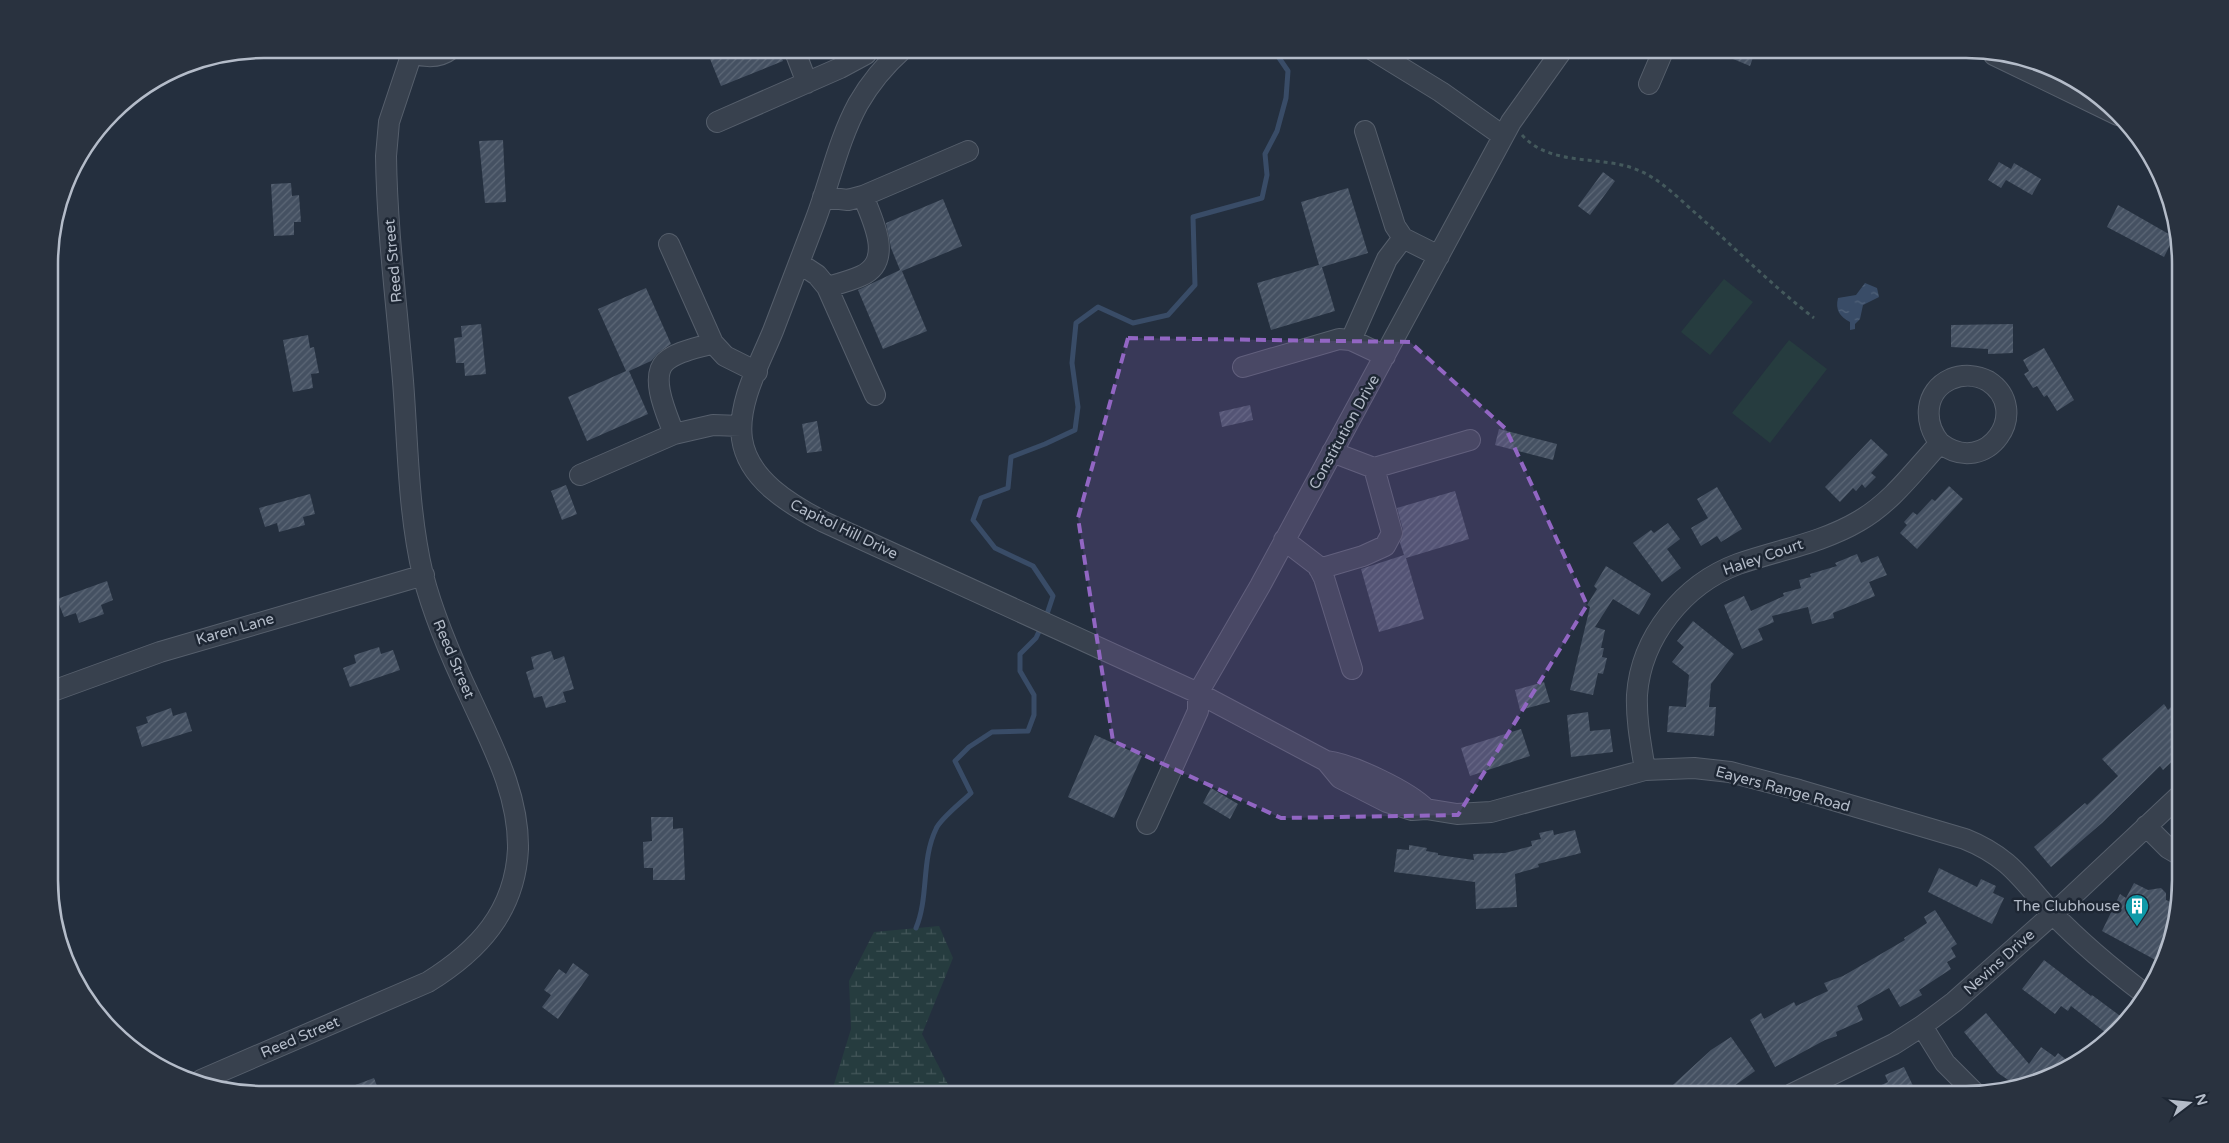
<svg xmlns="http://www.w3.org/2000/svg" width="2229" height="1143" viewBox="0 0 2229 1143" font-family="'Varela Round',sans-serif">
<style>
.grass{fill:#263c3f}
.wetland{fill:url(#wetland-marsh)}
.water{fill:url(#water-ripples)}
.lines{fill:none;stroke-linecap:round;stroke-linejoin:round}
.stream{stroke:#394c67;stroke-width:5}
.building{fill:url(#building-hatch)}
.minor-casing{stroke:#565f6c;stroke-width:22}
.path{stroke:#44595c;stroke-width:3;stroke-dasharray:4 4;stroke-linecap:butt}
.minor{stroke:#38414e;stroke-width:20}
.marked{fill:#9266c3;fill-opacity:0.2;stroke:#9266c3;stroke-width:4;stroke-dasharray:10 6;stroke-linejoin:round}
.labels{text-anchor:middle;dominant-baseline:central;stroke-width:5;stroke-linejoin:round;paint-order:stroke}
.street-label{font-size:15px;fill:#b4bcc9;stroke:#1d2633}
.poi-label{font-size:15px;fill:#b4bcc9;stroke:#1d2633;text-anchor:end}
.rim{fill:none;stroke:#b4bcc9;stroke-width:2.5}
</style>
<defs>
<pattern id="wetland-marsh" width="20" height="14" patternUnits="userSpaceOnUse" patternTransform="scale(1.25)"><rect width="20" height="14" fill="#263c3f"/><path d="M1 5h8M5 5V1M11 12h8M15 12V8" fill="none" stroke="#435659"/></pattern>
<pattern id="water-ripples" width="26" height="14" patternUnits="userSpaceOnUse" patternTransform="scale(1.25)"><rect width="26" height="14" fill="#394c67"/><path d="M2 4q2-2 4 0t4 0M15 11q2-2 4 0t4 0" fill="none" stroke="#53647b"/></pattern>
<pattern id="building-hatch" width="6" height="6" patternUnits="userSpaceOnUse" patternTransform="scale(1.25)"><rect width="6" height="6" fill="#455162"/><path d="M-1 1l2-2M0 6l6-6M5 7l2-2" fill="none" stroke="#5d6877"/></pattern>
</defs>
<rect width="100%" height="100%" fill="#242f3e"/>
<!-- grass -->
<path class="grass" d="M1724 279 1753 302 1710 355 1681 332Z
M1789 340 1827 369 1770 443 1732 413Z"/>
<!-- wetland -->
<path class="wetland" d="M939 926 953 958 922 1034 953 1094H831L851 1029 849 981 874 932Z"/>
<!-- water -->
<path class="water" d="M1865 283 1877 288 1879 297 1863 305 1860 319 1855 324V329L1850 330V322C1840 317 1835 310 1838 298L1856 295Z"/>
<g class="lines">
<!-- stream -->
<path class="stream" d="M1046 617 1053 596 1033 566 995 548 973 520 981 498 1008 488 1011 457 1045 444 1075 430 1078 407 1072 363 1076 323 1098 307 1133 323 1168 315 1195 285 1193 217 1262 198 1267 175 1265 154 1277 131 1286 98 1288 71 1273 49
M916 928C929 897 921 860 936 829 940 819 962 802 971 793L955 761 969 747 992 732 1028 731 1034 715V695L1020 671V654L1036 638 1042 625"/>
</g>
<!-- building -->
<path class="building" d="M706 49H778L783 61 721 86Z
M1709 49H1756L1750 66Z
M503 140 506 202 485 203 479 141Z
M1999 162 2011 169 2014 163 2041 179 2032 195 2006 180 2001 188 1988 180Z
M1603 172 1615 181 1590 215 1578 206Z
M291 183 292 196 299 195 301 222H294V235L274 236 271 184Z
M1348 188 1368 253 1322 267 1335 311 1271 330 1257 283 1319 265 1301 202Z
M943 199 962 246 902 271 927 331 883 349 858 290 900 270 891 248 886 223Z
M2118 205 2174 237 2164 257 2107 227Z
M646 288 671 344 658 353 651 361 629 371 648 414 587 441 568 397 626 371 598 309Z
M481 324 486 374 465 376 464 363H456L454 338 462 337 461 326Z
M2013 324V353L1988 354V349L1951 347V325Z
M308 335 310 348 314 347 319 373 311 374 313 388 293 392 283 340Z
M2044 348 2074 400 2057 411 2047 395 2044 397 2037 386 2033 388 2024 374 2029 371 2023 360Z
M1250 405 1253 420 1222 427 1219 412Z
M817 421 822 451 807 453 802 424Z
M1499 429 1557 444 1553 460 1495 445Z
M1871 439 1888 455 1871 473 1876 477 1865 488 1862 484 1856 491 1853 488 1840 502 1825 487Z
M566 485 577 514 562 520 551 491Z
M1949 486 1963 499 1917 549 1900 533 1907 525 1904 522 1913 512 1917 515 1932 499 1935 501Z
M1717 487 1742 529 1721 542 1717 536 1701 546 1691 528 1708 518 1697 499Z
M1455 491 1469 539 1406 558 1424 619 1379 632 1361 569 1404 555 1400 543 1403 530 1397 508Z
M310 494 315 514 303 517 305 525 279 532 277 523 265 527 259 508Z
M1668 523 1680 539 1667 549 1681 568 1662 582 1633 543 1651 530 1654 533Z
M1857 554 1861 563 1878 556 1887 575 1869 582 1875 596 1833 613 1834 618 1812 624 1808 607 1772 616 1774 622 1758 629 1763 640 1742 649 1724 605 1744 596 1751 611 1784 596 1783 593 1801 588 1799 580 1811 577 1810 574 1837 566 1835 563Z
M1606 566 1651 594 1639 615 1613 599 1595 627 1605 630 1601 648H1604L1602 657 1607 658 1603 674 1598 673 1593 695 1570 690 1590 607 1587 605 1597 589 1594 586Z
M107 581 113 600 101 605 104 614 79 623 76 613 64 617 57 599Z
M1693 621 1734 654 1711 684 1709 707H1716L1714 736 1667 732 1669 706 1686 707 1689 675 1672 662 1684 647 1677 641Z
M379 647 381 654 393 650 400 670 350 687 343 668 356 663 354 655Z
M551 651 554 660 564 656 574 689 563 692 566 702 546 708 542 696 534 698 526 672 534 669 531 657Z
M1544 682 1550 702 1520 710 1515 690Z
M2180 698V754L2163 770 2160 766 2102 823 2051 867 2034 847 2085 803 2087 805 2118 776 2102 759 2164 704 2168 710Z
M171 708 173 716 186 712 192 731 142 747 136 727 148 723 146 717Z
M1588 712 1590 731 1610 729 1613 752 1571 757 1567 715Z
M1521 729 1530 756 1470 776 1461 748Z
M1095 735 1142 756 1114 818 1068 797Z
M1211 788 1238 804 1230 819 1203 803Z
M651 817H673V829L683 828 685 880H653V868H644L643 842 652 841Z
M1553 830 1554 835 1575 830 1581 853 1538 864 1539 867 1515 874 1517 907 1476 909 1475 882 1394 872 1397 849 1409 850V845L1427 848 1426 851 1438 853V855L1474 860 1473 854 1505 853 1532 846 1531 841 1541 839 1539 833Z
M1939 868 1977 887 1981 879 1996 886 1993 893 2004 898 1992 924 1928 892Z
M2134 883 2148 890 2161 888 2166 893V900L2175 904 2161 963 2102 931 2120 894 2126 898Z
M1935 910 1957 944 1951 948 1956 957 1947 962 1951 969 1919 990 1922 995 1900 1007 1889 988 1857 1006 1863 1020 1836 1032 1837 1036 1825 1040 1775 1067 1750 1020 1761 1013 1764 1019 1794 1002 1796 1006 1828 991 1824 983 1843 976 1905 940 1904 938 1927 923 1924 917Z
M2044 960 2091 996 2092 995 2127 1021 2110 1036 2071 1006 2068 1011 2061 1006 2055 1014 2022 989Z
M573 963 589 975 558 1019 542 1007 551 995 544 990 559 969 566 974Z
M1986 1013 2029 1064 2041 1047 2055 1057 2058 1053 2069 1062 2067 1065 2068 1066 2035 1083 2017 1086 1998 1073 1964 1032Z
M1731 1037 1755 1071 1723 1094H1663L1711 1050Z
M1904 1067 1917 1094H1862L1888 1082 1885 1075Z
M374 1078 380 1094H334V1093Z"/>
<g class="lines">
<!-- minor casing -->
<g class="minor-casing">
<path id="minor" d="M404 49C419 57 437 60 451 49
M794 49 807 83
M903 49C885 65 870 83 858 104 838 141 830 182 815 221 801 258 787 294 773 331 760 363 737 403 742 439 748 480 791 505 824 522L1198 693 1326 761C1352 764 1408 791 1426 809
M1371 49 1441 92 1503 136
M1994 55 2118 115
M1649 84 1664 49
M717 122 840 68 866 54
M1365 131 1395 226 1403 238 1439 256
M823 197 848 200 863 196 968 151
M669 244 713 343 725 356 757 372
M799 263 817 275 827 287C838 284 850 281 861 276 894 261 873 221 863 196
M827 287 875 395
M1351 340 1387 259 1403 238
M1243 367 1339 339 1351 340 1385 356
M674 434C668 417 649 378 665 362 677 351 698 348 713 343
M1374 468 1470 440
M580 475 674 434 713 425 741 426
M1284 540 1318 566 1324 578 1352 669
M1319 569 1363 556 1385 546 1392 533 1374 468 1332 452
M50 692 160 652 424 575
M1326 761 1340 778 1387 802 1412 810 1426 809 1457 814 1491 812 1645 770 1694 768 1730 772 1799 790 1965 839C2010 857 2022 880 2053 914 2082 944 2112 969 2145 994
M1645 770C1641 745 1636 720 1637 695 1641 637 1684 584 1738 564 1778 550 1822 543 1859 521 1892 502 1914 471 1940 443 1987 479 2033 410 1988 381 1977 375 1963 374 1951 379 1924 391 1923 423 1940 443
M1147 824 1198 711V693L1260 586 1511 122 1563 49
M2146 826 2168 848 2180 855
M1922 1026 1945 1063 1976 1094
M201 1080 428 982C478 951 515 912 518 849 519 795 493 747 471 699 452 659 434 618 423 575 408 512 408 445 403 381 397 307 387 231 386 156L389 122 412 53
M1792 1094 1894 1044 1922 1026 1954 1002 2053 914 2180 795"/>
</g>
<!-- path -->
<path class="path" d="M1522 135C1551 168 1604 154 1640 171 1663 181 1681 201 1700 217 1738 251 1774 287 1814 318"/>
<!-- minor -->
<use href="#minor" class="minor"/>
</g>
<!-- marked area -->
<path class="marked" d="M1128 338 1410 342 1506 429 1587 605 1458 815 1281 818 1113 741 1078 518Z"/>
<!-- icons -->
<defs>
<g id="building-pin" transform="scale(1.25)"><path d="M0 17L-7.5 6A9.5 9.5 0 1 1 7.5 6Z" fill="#0f9aa8" stroke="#1d2633"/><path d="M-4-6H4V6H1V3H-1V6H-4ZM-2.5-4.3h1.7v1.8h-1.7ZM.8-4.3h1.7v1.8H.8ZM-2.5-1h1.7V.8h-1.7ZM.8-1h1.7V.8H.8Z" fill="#fff"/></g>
</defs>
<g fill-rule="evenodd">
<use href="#building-pin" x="2137" y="906"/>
</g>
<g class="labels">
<!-- street labels -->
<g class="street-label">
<text transform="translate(393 261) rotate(-95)">Reed Street</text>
<text transform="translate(1344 432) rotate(-61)">Constitution Drive</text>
<text transform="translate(844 529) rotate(26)">Capitol Hill Drive</text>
<text transform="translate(1763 557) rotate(-19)">Haley Court</text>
<text transform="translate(235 629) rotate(-16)">Karen Lane</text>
<text transform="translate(454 659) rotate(67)">Reed Street</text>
<text transform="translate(1783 789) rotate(15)">Eayers Range Road</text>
<text transform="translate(1999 962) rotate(-42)">Nevins Drive</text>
<text transform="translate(300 1037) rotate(-23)">Reed Street</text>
</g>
<!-- poi labels -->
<g class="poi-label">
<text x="2120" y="906">The Clubhouse</text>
</g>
</g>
<!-- crop -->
<path d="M0 0H2229V1143H0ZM264 58H1966A206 206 0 0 1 2172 264V880A206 206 0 0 1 1966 1086H264A206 206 0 0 1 58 880V264A206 206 0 0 1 264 58Z" fill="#29323f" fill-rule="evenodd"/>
<path class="rim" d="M264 58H1966A206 206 0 0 1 2172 264V880A206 206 0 0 1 1966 1086H264A206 206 0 0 1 58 880V264A206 206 0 0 1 264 58Z"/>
<!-- north arrow -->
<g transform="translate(2189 1103) rotate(74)" stroke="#1d2633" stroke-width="4" paint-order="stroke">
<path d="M0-4L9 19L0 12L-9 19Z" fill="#b4bcc9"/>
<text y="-8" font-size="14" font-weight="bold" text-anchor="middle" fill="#b4bcc9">N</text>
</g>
</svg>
